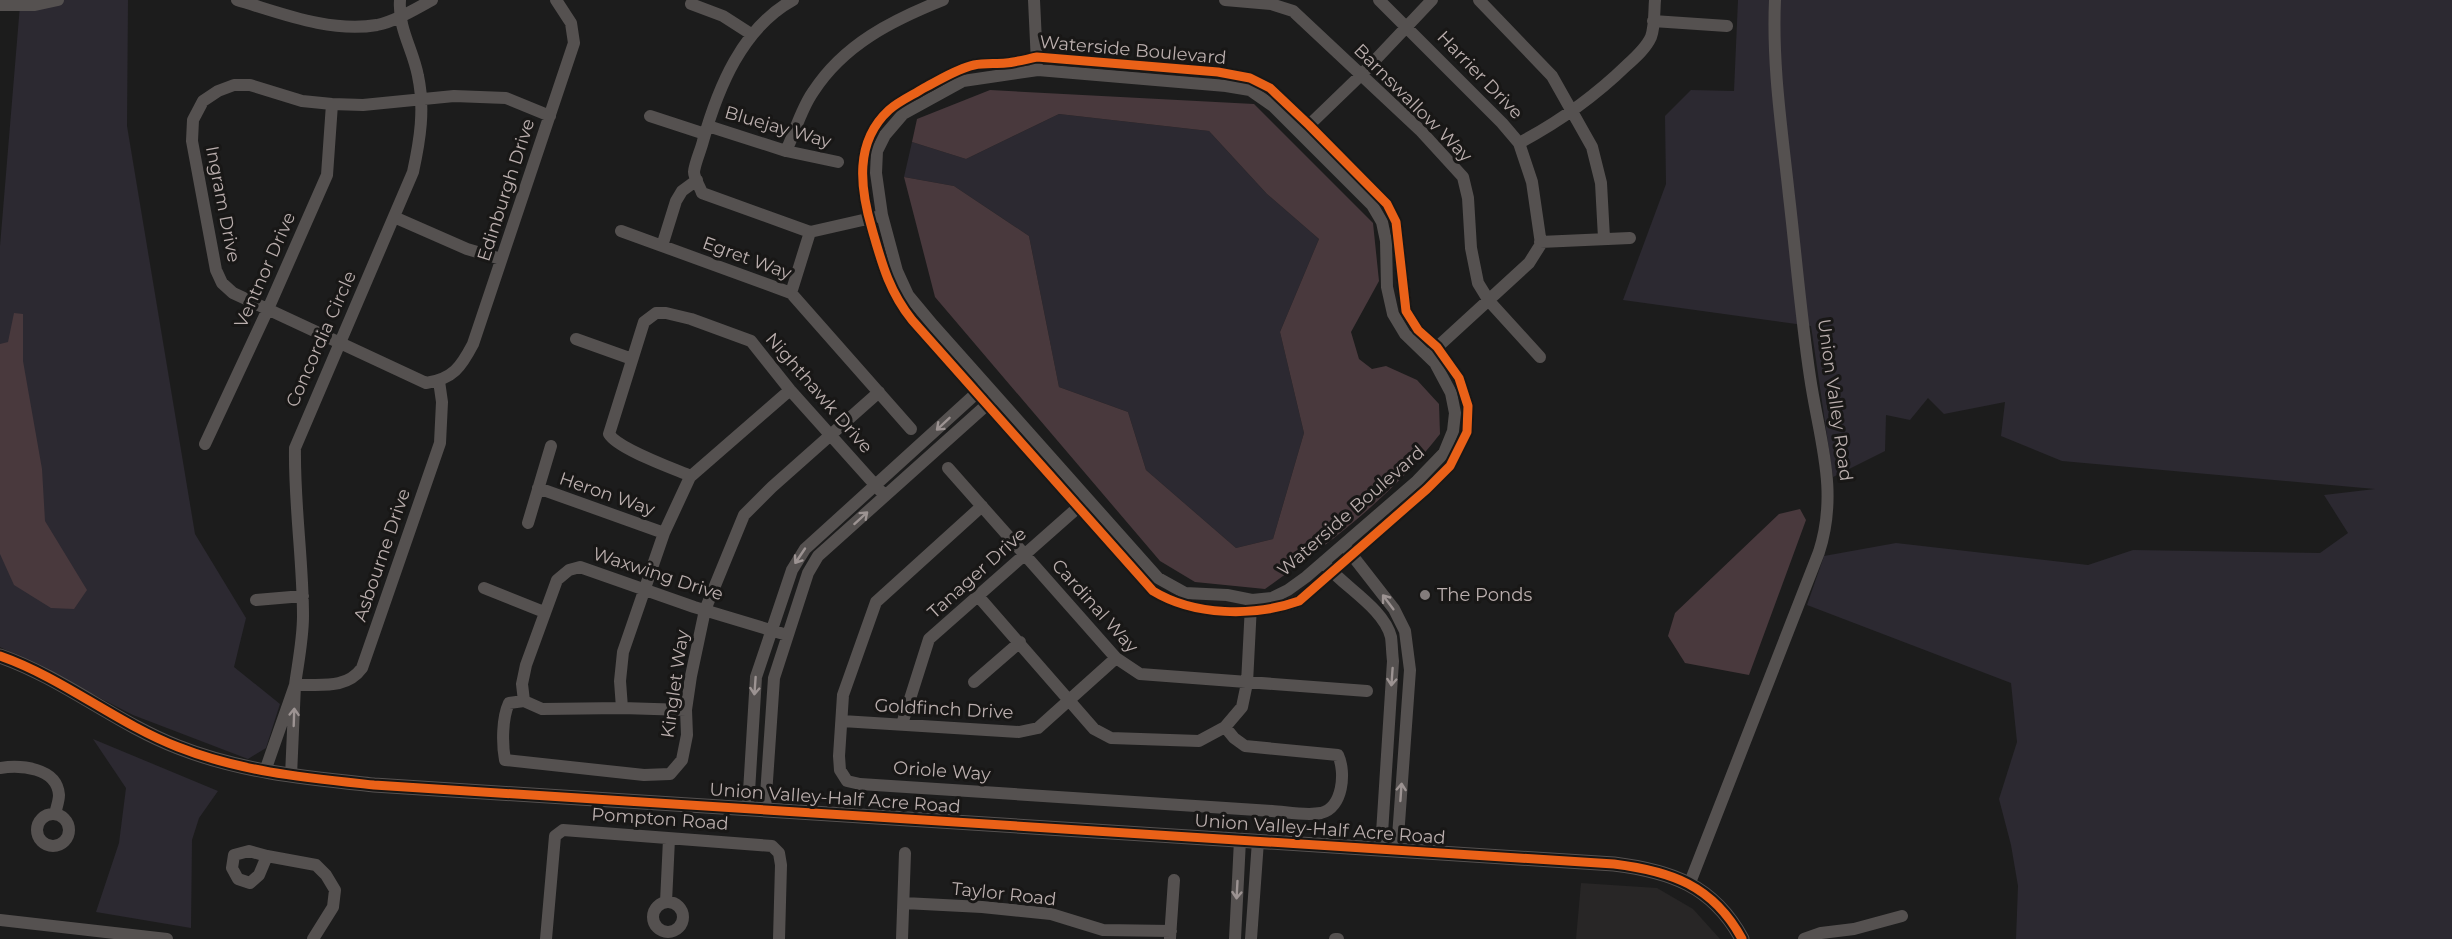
<svg xmlns="http://www.w3.org/2000/svg" width="2452" height="939" viewBox="0 0 2452 939" font-family="Montserrat,sans-serif">
<style>
.built{fill:#282626}
.green{fill:#2c2931}
.water{fill:#49393d}
.lines{fill:none;stroke-linecap:round;stroke-linejoin:round}
.minor{stroke:#555150;stroke-width:12}
.tertiary{stroke:#555150;stroke-width:15}
.cycleway-casing{stroke:#181716;stroke-width:13}
.cycleway{stroke:#ea6118;stroke-width:9}
.oneway{stroke:#9c9392}
.poi-dot{fill:#837c7b;stroke:#181716;stroke-width:2}
.labels{text-anchor:middle;dominant-baseline:central;stroke-width:6;stroke-linejoin:round;paint-order:stroke}
.street-label{font-size:18px;fill:#bbafae;stroke:#181716}
.poi-label{font-size:18px;fill:#bbafae;stroke:#181716;text-anchor:start}
</style>
<rect width="100%" height="100%" fill="#1c1c1c"/>
<!-- built -->
<path class="built" d="M1581 883 1657 888 1693 909 1720 939H1576Z"/>
<!-- green -->
<path class="green" d="M0 0H128L127 126 195 534 246 618 234 667 280 704 266 748 248 759 133 715 0 647V246L20 5Z
M1738 0H2452V939H2016L2018 886 2011 845 1999 799 2017 742 2011 683 1807 605 1824 556 1896 543 2088 565 2133 550 2320 553 2348 533 2324 495 2375 489 2062 461 2001 436 2005 402 1944 414 1928 398 1910 420 1886 415 1885 451 1833 477 1811 326 1623 300 1666 184 1665 116 1691 90 1734 91Z
M1059 114 1209 131 1267 194 1319 239 1280 332 1304 433 1273 539 1236 548 1146 470 1128 412 1059 387 1029 236 954 186 904 177 912 142 966 159Z
M93 739 218 791 199 818 192 840 191 928 96 912 119 843 126 788Z"/>
<!-- water -->
<path class="water" d="M990 90 1254 104 1373 223 1379 281 1351 332 1359 359 1372 369 1386 366 1417 380 1439 404 1440 434C1390 498 1330 543 1265 589L1195 582 1160 561 935 297 904 177 954 186 1029 236 1059 387 1128 412 1146 470 1236 548 1273 539 1304 433 1280 332 1319 239 1267 194 1209 131 1059 114 966 159 912 142 917 119Z
M14 313 23 314V361L42 469 45 521 87 590 74 609 51 608 14 585 0 554V344L8 342Z
M1800 509 1806 520 1749 675 1685 663 1668 636 1675 613 1779 514Z"/>
<g class="lines">
<!-- minor -->
<path class="minor" d="M237 0C281 13 330 33 377 25 396 21 415 9 432 0
M400 0C398 29 413 49 418 76 425 109 420 140 413 172L295 448C294 504 303 560 303 616 303 639 298 663 295 685 320 684 346 690 362 668L440 443 442 402 439 381
M793 0C742 28 718 88 703 141 701 150 695 162 694 172 694 178 700 187 702 193L810 232
M1034 0 1037 63
M1225 0 1271 4 1293 11 1420 130 1463 177 1468 198 1471 248 1478 283 1489 301 1540 357
M1379 0 1502 123 1519 143 1532 182 1541 244 1529 263 1433 351
M1479 0 1552 76 1592 147 1601 183 1604 238
M691 4 723 16 751 34
M0 5H35L58 0
M1653 21 1727 26
M1037 57 1218 72 1250 78 1270 88 1309 125 1387 204 1396 222 1406 311 1418 330 1437 347 1459 378 1468 406 1467 432 1450 466 1427 489 1299 601C1254 617 1194 616 1153 591L912 320C889 291 882 264 872 229 860 188 854 142 889 110 899 101 913 95 924 88 940 80 956 69 974 65 984 63 995 64 1006 63 1016 62 1027 59 1037 57Z
M1038 70 1226 86 1250 90 1273 106 1372 205 1382 222 1386 241 1387 287 1393 314 1405 334 1435 363 1451 393 1455 413 1453 431 1444 453 1417 481 1306 577 1288 590 1272 598 1252 600 1227 595 1185 593 1158 578 933 325 908 295 897 271 882 215 876 173 877 151 885 135 903 114 963 81Z
M550 116 506 98 454 96 363 105 332 104 302 101 250 85H234L218 91 203 101 193 120 192 141 216 270 222 283 233 293 426 383C453 379 461 367 473 344L574 43 571 23 556 0
M650 116 705 134
M708 126 786 151 838 162
M1304 130 1362 74 1432 0
M1519 143C1559 122 1594 97 1627 65 1636 57 1646 48 1651 37 1655 26 1654 11 1655 0
M786 151C795 132 801 109 813 92 844 44 893 20 943 0
M394 217 467 249 501 259
M621 231 791 293 911 429
M1540 242 1630 238
M662 246 676 201 682 191 697 180
M791 293 810 232 876 217
M576 339 632 359
M205 444 268 309 327 175 332 104
M948 468 1116 658 1140 674 1367 691
M691 476C672 468 618 449 609 434L644 322 656 313H666L691 319 751 341 790 390 885 496
M538 488 664 533
M982 506 876 602 843 695 839 756 840 770 847 781 860 784 1272 811C1287 812 1306 816 1321 813 1343 808 1346 772 1338 755L1245 746 1234 738 1225 727
M528 523 551 446
M1348 550 1394 609 1405 631 1410 670 1397 851
M1328 567C1346 588 1384 609 1391 637 1392 645 1392 653 1393 661L1381 849
M484 588 544 612
M978 596 1094 729 1111 738 1199 741 1225 727 1242 707 1247 683 1251 605
M256 600 303 596
M974 682 1020 642
M524 701 509 703C502 718 502 744 505 760L644 775 670 774 682 760 687 735 686 710 691 676 705 610 744 515 772 487 879 392
M622 708 620 681 623 652 664 533 690 477 790 390
M686 710 622 708 542 709 524 701 522 684 526 665 557 580 569 570 580 567 694 607 787 635
M842 721 1019 732 1038 728 1116 658
M902 724 929 639 1083 503
M0 768C20 765 57 767 59 795 59 801 56 809 55 814
M265 771 295 685 291 776
M748 808 756 677 792 570 805 549 981 389
M765 810 774 678 808 573 818 556 991 401
M37 830a16 16 0 1 1 32 0a16 16 0 1 1-32 0Z
M249 851 267 856 259 875 250 883 238 879 232 868 234 855Z
M267 856 316 865 326 875 335 890 333 907 313 939
M1689 885 1819 552C1839 490 1819 439 1810 377 1801 317 1796 256 1789 196 1782 130 1772 66 1775 0
M653 917a15 15 0 1 1 30 0a15 15 0 1 1-30 0Z
M666 902 669 839
M904 903 982 907 1051 914 1103 930 1171 931
M0 920 167 939
M1170 938 1174 880
M546 939 555 836 563 830 772 846 779 853 781 865 779 939
M902 939 905 853
M1235 939 1240 840
M1251 939 1258 841
M1335 939H1338
M1804 939 1821 933 1854 929 1902 916"/>
<!-- tertiary -->
<path class="tertiary" d="M0 656C63 678 116 723 178 747 241 772 308 778 374 785L1614 864C1670 871 1713 885 1742 939"/>
<!-- cycleway casing -->
<g class="cycleway-casing">
<path id="cycleway" d="M1037 57 1218 72 1250 78 1270 88 1309 125 1387 204 1396 222 1406 311 1418 330 1437 347 1459 378 1468 406 1467 432 1450 466 1427 489 1299 601C1254 617 1194 616 1153 591L912 320C889 291 882 264 872 229 860 188 854 142 889 110 899 101 913 95 924 88 940 80 956 69 974 65 984 63 995 64 1006 63 1016 62 1027 59 1037 57Z
M0 656C63 678 116 723 178 747 241 772 308 778 374 785L1614 864C1670 871 1713 885 1742 939"/>
</g>
<!-- cycleway -->
<use href="#cycleway" class="cycleway"/>
</g>
<!-- one-way arrows -->
<defs><path id="oneway-shaft" d="M-6 0H5M1.5-3L5.5 0L1.5 3" fill="none" stroke-width="1.6" stroke-linecap="round" stroke-linejoin="round" transform="scale(1.5)"/></defs>
<g class="oneway">
<use href="#oneway-shaft" transform="translate(943 424) rotate(137)"/>
<use href="#oneway-shaft" transform="translate(861 518) rotate(-42)"/>
<use href="#oneway-shaft" transform="translate(800 556) rotate(124)"/>
<use href="#oneway-shaft" transform="translate(1388 602) rotate(-127)"/>
<use href="#oneway-shaft" transform="translate(1392 677) rotate(94)"/>
<use href="#oneway-shaft" transform="translate(755 686) rotate(94)"/>
<use href="#oneway-shaft" transform="translate(294 717) rotate(-88)"/>
<use href="#oneway-shaft" transform="translate(1401 792) rotate(-86)"/>
<use href="#oneway-shaft" transform="translate(1237 890) rotate(93)"/>
</g>
<!-- markers -->
<circle class="poi-dot" cx="1425" cy="595" r="6"/>
<g class="labels">
<!-- street labels -->
<g class="street-label">
<text transform="translate(1133 50) rotate(5)">Waterside Boulevard</text>
<text transform="translate(1480 75) rotate(46)">Harrier Drive</text>
<text transform="translate(1413 103) rotate(45)">Barnswallow Way</text>
<text transform="translate(778 127) rotate(16)">Bluejay Way</text>
<text transform="translate(506 190) rotate(-72)">Edinburgh Drive</text>
<text transform="translate(223 204) rotate(79)">Ingram Drive</text>
<text transform="translate(747 258) rotate(20)">Egret Way</text>
<text transform="translate(265 270) rotate(-66)">Ventnor Drive</text>
<text transform="translate(321 339) rotate(-66)">Concordia Circle</text>
<text transform="translate(819 393) rotate(49)">Nighthawk Drive</text>
<text transform="translate(1835 400) rotate(82)">Union Valley Road</text>
<text transform="translate(607 494) rotate(19)">Heron Way</text>
<text transform="translate(1351 511) rotate(-41)">Waterside Boulevard</text>
<text transform="translate(382 555) rotate(-71)">Asbourne Drive</text>
<text transform="translate(977 573) rotate(-42)">Tanager Drive</text>
<text transform="translate(658 574) rotate(18)">Waxwing Drive</text>
<text transform="translate(1095 606) rotate(48)">Cardinal Way</text>
<text transform="translate(675 684) rotate(-82)">Kinglet Way</text>
<text transform="translate(944 709) rotate(3)">Goldfinch Drive</text>
<text transform="translate(942 771) rotate(4)">Oriole Way</text>
<text transform="translate(835 798) rotate(4)">Union Valley-Half Acre Road</text>
<text transform="translate(660 819) rotate(4)">Pompton Road</text>
<text transform="translate(1320 829) rotate(4)">Union Valley-Half Acre Road</text>
<text transform="translate(1004 894) rotate(6)">Taylor Road</text>
</g>
<!-- poi labels -->
<g class="poi-label">
<text x="1437" y="595">The Ponds</text>
</g>
</g>
</svg>
